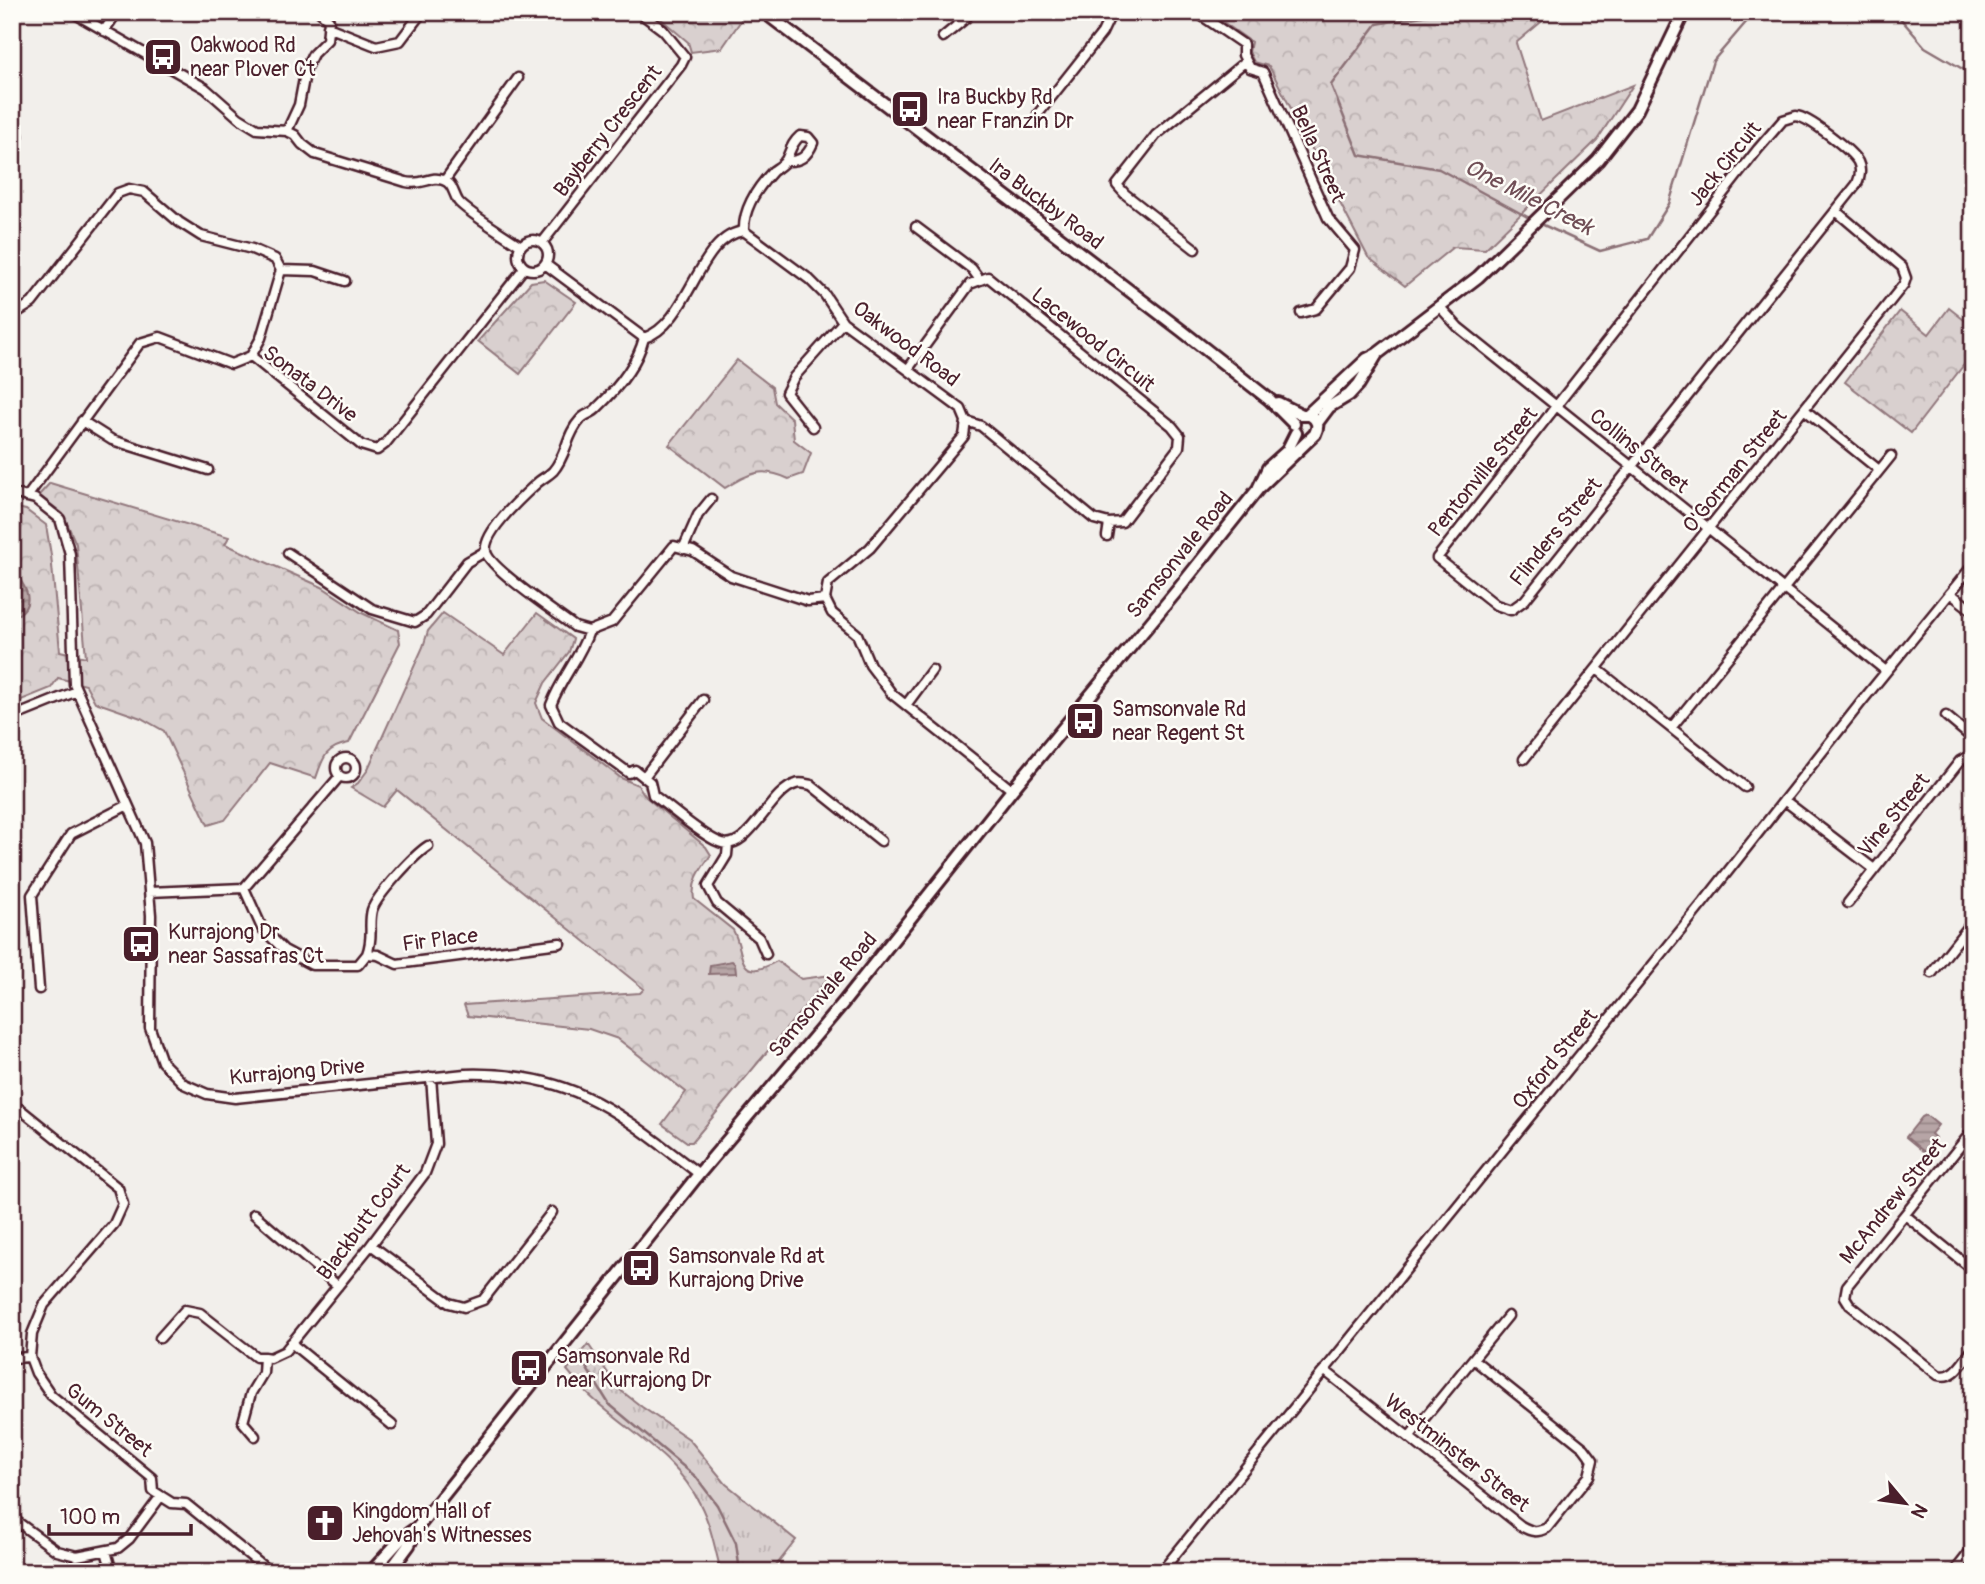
<svg xmlns="http://www.w3.org/2000/svg" width="1985" height="1584" viewBox="0 0 1985 1584" font-family="Pangolin,sans-serif">
<style>
.grass{fill:url(#grass-tufts);stroke:#92787d;stroke-width:2}
.forest{fill:url(#forest-crowns);stroke:#92787d;stroke-width:2}
.water{fill:url(#water-rules);stroke:#8b6f75;stroke-width:2}
.lines{fill:none;stroke-linecap:round;stroke-linejoin:round}
.stream{stroke:#8b6f75;stroke-width:2.5}
.street-casing{stroke:#4a1f2b;stroke-width:13}
.secondary-casing{stroke:#4a1f2b;stroke-width:16}
.street{stroke:#fdfcf7;stroke-width:8}
.secondary{stroke:#fdfcf7;stroke-width:10}
.labels{text-anchor:middle;dominant-baseline:central;stroke-width:5;stroke-linejoin:round;paint-order:stroke}
.poi-label{font-size:21px;fill:#4a1f2b;stroke:#fdfcf7;text-anchor:start}
.street-label{font-size:21px;fill:#4a1f2b;stroke:#fdfcf7}
.water-label{font-size:23px;font-style:italic;fill:#704e56;stroke:#fdfcf7}
</style>
<defs>
<pattern id="grass-tufts" width="24" height="20" patternUnits="userSpaceOnUse" patternTransform="scale(1.75)"><rect width="24" height="20" fill="#d9d0cf"/><path d="M3 7l-1-3M5 7V3M7 7l1-3M15 17l-1-3M17 17v-4M19 17l1-3" fill="none" stroke="#bcb2b2"/></pattern>
<pattern id="forest-crowns" width="20" height="18" patternUnits="userSpaceOnUse" patternTransform="scale(1.75)"><rect width="20" height="18" fill="#d9d0cf"/><path d="M2 6a3 3 0 1 1 6 0M12 15a3 3 0 1 1 6 0" fill="none" stroke="#bcb2b2"/></pattern>
<pattern id="water-rules" width="6" height="5" patternUnits="userSpaceOnUse" patternTransform="scale(1.75)"><rect width="6" height="5" fill="#b7a5a6"/><path d="M0 2.5h6" fill="none" stroke="#978687"/></pattern>
</defs>
<rect width="100%" height="100%" fill="#f2efeb"/>
<filter id="ink" filterUnits="userSpaceOnUse"><feTurbulence type="fractalNoise" baseFrequency=".0143" numOctaves="2"/><feDisplacementMap in="SourceGraphic" scale="14" xChannelSelector="R" yChannelSelector="G"/><feConvolveMatrix kernelMatrix="1 2 1 2 8 2 1 2 1" color-interpolation-filters="sRGB"/></filter>
<g filter="url(#ink)">
<!-- grass -->
<path class="grass" d="M588 1344 619 1389 642 1407 689 1439 726 1484 796 1540 771 1572H721C715 1549 711 1525 700 1504 676 1455 626 1431 588 1394 580 1387 574 1378 567 1370Z"/>
<!-- forest -->
<path class="forest" d="M653 12H733L742 19 722 48 691 52 688 42Z
M1209 12H1553L1516 43 1541 121 1633 85 1597 140 1485 249 1453 247 1405 286 1368 257 1269 66 1254 62 1249 52 1251 42Z
M544 280 576 302 520 374 478 341 531 282Z
M1949 308 1973 327V353L1911 433 1845 382 1900 311 1929 334Z
M737 360 772 387 775 403 792 419 794 440 811 453 803 474 789 479C761 466 750 473 725 488L669 445Z
M50 483 229 537 225 544 322 587 362 613 398 630 400 643 349 743C326 747 323 757 316 778L270 763 225 820 208 825 164 731 141 718 95 702 86 685 58 678 51 688 19 701 12 698V507L26 510 46 525 51 555 60 651 86 657 76 544 63 514 39 495Z
M443 613 504 655 537 613 573 639 569 652 545 683 536 703 542 718 621 778 638 785 646 797 706 847 711 855C701 869 691 881 694 899L733 930C746 953 735 985 777 961L801 979 831 975 692 1142H687L662 1124 686 1092 618 1039 589 1029 468 1016 464 1005 640 993 644 989 397 790 383 807 351 788 358 783 367 771 423 647 428 631Z"/>
<!-- water -->
<path class="water" d="M12 570C23 582 37 601 19 614L12 613Z
M732 961 735 964 736 973 709 974 710 965Z
M1926 1115 1938 1125 1931 1134 1935 1138 1934 1149 1929 1156 1906 1137 1922 1117Z"/>
<g class="lines">
<!-- stream -->
<path class="stream" d="M1445 12 1377 24 1331 85 1359 155 1439 169 1533 220
M1892 12 1900 18 1925 47 1973 75
M1539 223 1600 251 1647 239 1669 204 1713 61 1748 20 1759 12
M579 1356 609 1404 696 1477 717 1505 736 1543 740 1572"/>
<!-- street casing -->
<g class="street-casing">
<path id="street" d="M72 12 205 88 239 118 257 129 287 131 295 135 302 144 315 154 406 182C424 186 430 175 443 180 453 183 453 193 458 201 464 210 509 238 521 246
M1196 12 1243 44V55L1250 68 1263 72 1328 218 1355 250 1350 268 1316 309 1301 313
M328 27 376 46 400 41 422 12
M104 31 117 12
M943 37 966 18 969 12
M12 94 18 136 12 144
M1038 114 1102 33 1112 12
M1796 116C1809 117 1852 151 1858 162 1862 170 1860 177 1857 184L1525 600 1511 610 1496 605 1437 558 1758 149 1783 120Z
M287 131 299 105 306 68 313 54 327 40 329 20 320 12
M445 180 518 78
M916 227 972 269 980 280
M744 231C743 208 757 188 773 171 777 168 783 165 786 160 791 150 791 144 800 136L808 137 813 143C807 157 800 162 785 161
M518 255a15 15 0 1 1 30 0a15 15 0 1 1-30 0Z
M542 243 681 65 685 57 663 30 639 12
M1195 249 1125 194 1117 185 1156 135 1246 61
M545 264 644 338C690 323 698 236 744 231L809 279 825 295 843 322 961 409 966 421 964 436 870 548 828 583 825 599 832 613 857 634 870 665 892 694 1012 790
M281 270 315 271 345 281
M1439 306 1458 327 1886 671
M12 320 16 313 32 303 118 193 129 189 144 192 179 222 201 236 252 249 275 259 281 270 261 338 251 356
M908 369 970 284 988 277 1172 426 1180 436 1179 447 1122 522 1109 523 1094 519 981 426 966 421
M1805 410 1879 470
M82 421 112 440 208 470
M813 427 786 393 794 377 843 322
M12 493 35 499 60 519 70 554 74 684 145 843 151 915 150 1028 162 1062 184 1084 207 1094 235 1098 465 1074C573 1071 618 1112 699 1174
M27 497 140 343 160 337 231 364 251 356 361 445 377 450 385 444 524 268
M1107 536 1109 523
M683 549 698 515 711 499
M288 553 372 609 415 622 426 615 467 562 486 551
M1950 593 1973 611
M589 631C580 658 561 678 551 705L559 722 629 773 635 770 650 782 653 795C670 807 701 835 719 842 748 855 769 791 796 784 800 782 806 784 811 785L881 841
M589 631 575 627C558 614 490 569 486 552 482 533 523 496 536 484 541 479 548 476 553 471 567 455 566 435 580 420 584 414 592 414 597 408 617 389 637 365 644 338
M589 631 612 622 674 546 693 551 731 576 808 601 825 599
M1597 669 1745 787
M906 705 932 670
M1946 716 1972 738 1973 751
M12 725 20 714 77 691
M1671 728 1891 456
M336 768a10 10 0 1 1 20 0a10 10 0 1 1-20 0Z
M1524 759 1904 284 1906 278 1902 267 1836 211
M644 777 703 700
M1784 800 1874 869
M728 844 727 855 708 886 717 903 759 938 766 954
M244 888 262 928 284 950 312 965H358L367 954 378 955 397 964 560 943
M149 892 244 888 339 777
M1848 903 1960 761 1973 754
M367 954C374 936 368 925 372 910 377 895 414 855 428 846
M1932 973 1973 921
M39 989 32 895 71 834 128 805
M12 1108 20 1109 118 1188 123 1204 114 1224 44 1305 32 1334 30 1357 36 1373 51 1395 152 1478 153 1491 172 1503 186 1504 270 1572
M1973 1130 1847 1286 1845 1297 1850 1305 1938 1375C1955 1380 1963 1361 1973 1349
M254 1214 338 1286
M1905 1215 1973 1270
M371 1245 449 1303 464 1307 483 1300 552 1212
M160 1338 185 1310 200 1313 256 1357H264
M291 1343 392 1425
M12 1358 30 1357
M1324 1370 1521 1526C1532 1532 1536 1533 1547 1528L1589 1476 1593 1460 1584 1448 1473 1359
M255 1436 243 1422 251 1393 263 1373 264 1357 270 1358 285 1351 371 1245 425 1173 436 1144 431 1077
M1409 1437 1508 1316
M12 1518 57 1551 77 1556 118 1548 129 1539 161 1496
M106 1551 112 1572
M1161 1572 1703 903 1863 700 1973 565
M1954 1572 1973 1548"/>
</g>
<!-- secondary casing -->
<g class="secondary-casing">
<path id="secondary" d="M764 12 1181 330 1270 400 1294 424
M1307 415 1367 359 1377 354 1478 277 1598 160 1637 110 1684 12
M1317 423 1329 407 1349 395 1359 384 1377 354
M1260 487 1315 434C1319 426 1318 420 1310 415H1302L1278 403
M371 1572 402 1538 415 1529
M389 1572 409 1545 418 1527 699 1174 843 1003 1012 790 1180 587 1258 489 1268 468 1287 451 1296 433"/>
</g>
<!-- street -->
<use href="#street" class="street"/>
<!-- secondary -->
<use href="#secondary" class="secondary"/>
</g>
</g>
<!-- icons -->
<defs>
<g id="bus-square" transform="scale(2.0125)"><rect x="-9" y="-9" width="18" height="18" rx="4" fill="#4a1f2b" stroke="#fdfcf7"/><path d="M-5-6H5V4H4V6H2V4H-2V6H-4V4H-5ZM-3.5-4V0h7V-4ZM-3.5 1.2v1.5H-2V1.2ZM2 1.2v1.5H3.5V1.2Z" fill="#fff"/></g>
<g id="church-square" transform="scale(2.0125)"><rect x="-9" y="-9" width="18" height="18" rx="4" fill="#4a1f2b" stroke="#fdfcf7"/><path d="M-1.2-6h2.4v3.5h3.3v2.4h-3.3V6h-2.4V-.1h-3.3v-2.4h3.3Z" fill="#fff"/></g>
</defs>
<g fill-rule="evenodd">
<use href="#bus-square" x="163" y="57"/>
<use href="#bus-square" x="910" y="109"/>
<use href="#bus-square" x="1085" y="721"/>
<use href="#bus-square" x="141" y="944"/>
<use href="#bus-square" x="641" y="1268"/>
<use href="#bus-square" x="529" y="1368"/>
<use href="#church-square" x="325" y="1523"/>
</g>
<g class="labels">
<!-- poi labels -->
<g class="poi-label">
<text x="190" y="45">Oakwood Rd<tspan x="190" dy="24">near Plover Ct</tspan></text>
<text x="937" y="97">Ira Buckby Rd<tspan x="937" dy="24">near Franzin Dr</tspan></text>
<text x="1112" y="709">Samsonvale Rd<tspan x="1112" dy="24">near Regent St</tspan></text>
<text x="168" y="932">Kurrajong Dr<tspan x="168" dy="24">near Sassafras Ct</tspan></text>
<text x="668" y="1256">Samsonvale Rd at<tspan x="668" dy="24">Kurrajong Drive</tspan></text>
<text x="556" y="1356">Samsonvale Rd<tspan x="556" dy="24">near Kurrajong Dr</tspan></text>
<text x="352" y="1511">Kingdom Hall of<tspan x="352" dy="24">Jehovah's Witnesses</tspan></text>
</g>
<!-- street labels -->
<g class="street-label">
<text transform="translate(608 131) rotate(-52)">Bayberry Crescent</text>
<text transform="translate(1318 154) rotate(66)">Bella Street</text>
<text transform="translate(1725 164) rotate(-51)">Jack Circuit</text>
<text transform="translate(1046 204) rotate(37)">Ira Buckby Road</text>
<text transform="translate(1093 340) rotate(39)">Lacewood Circuit</text>
<text transform="translate(906 344) rotate(37)">Oakwood Road</text>
<text transform="translate(310 384) rotate(37)">Sonata Drive</text>
<text transform="translate(1639 451) rotate(39)">Collins Street</text>
<text transform="translate(1735 471) rotate(-51)">O'Gorman Street</text>
<text transform="translate(1483 472) rotate(-51)">Pentonville Street</text>
<text transform="translate(1556 532) rotate(-51)">Flinders Street</text>
<text transform="translate(1180 555) rotate(-51)">Samsonvale Road</text>
<text transform="translate(1894 815) rotate(-51)">Vine Street</text>
<text transform="translate(440 940) rotate(-7)">Fir Place</text>
<text transform="translate(823 995) rotate(-50)">Samsonvale Road</text>
<text transform="translate(1555 1059) rotate(-51)">Oxford Street</text>
<text transform="translate(297 1072) rotate(-5)">Kurrajong Drive</text>
<text transform="translate(1893 1201) rotate(-51)">McAndrew Street</text>
<text transform="translate(364 1222) rotate(-53)">Blackbutt Court</text>
<text transform="translate(109 1420) rotate(39)">Gum Street</text>
<text transform="translate(1457 1453) rotate(38)">Westminster Street</text>
</g>
<!-- water labels -->
<g class="water-label">
<text transform="translate(1529 197) rotate(27)">One Mile Creek</text>
</g>
</g>
<!-- margin -->
<rect width="1985" height="1584" fill="none" stroke="#fdfcf7" stroke-width="42"/>
<rect x="21" y="21" width="1943" height="1542" fill="none" stroke="#4a1f2b" stroke-width="2.5" filter="url(#ink)"/>
<!-- north arrow -->
<g transform="translate(1905 1503) rotate(119)" stroke="#fdfcf7" stroke-width="5" paint-order="stroke">
<path d="M0-5L12 26L0 18L-12 26Z" fill="#4a1f2b"/>
<text y="-10" font-size="19" font-weight="bold" text-anchor="middle" fill="#4a1f2b">N</text>
</g>
<!-- scale -->
<path d="M49 1524v10h142v-10" fill="none" stroke="#4a1f2b" stroke-width="3.5"/>
<text x="60" y="1524" font-size="21" fill="#4a1f2b" stroke="#fdfcf7" stroke-width="5" paint-order="stroke">100 m</text>
</svg>
